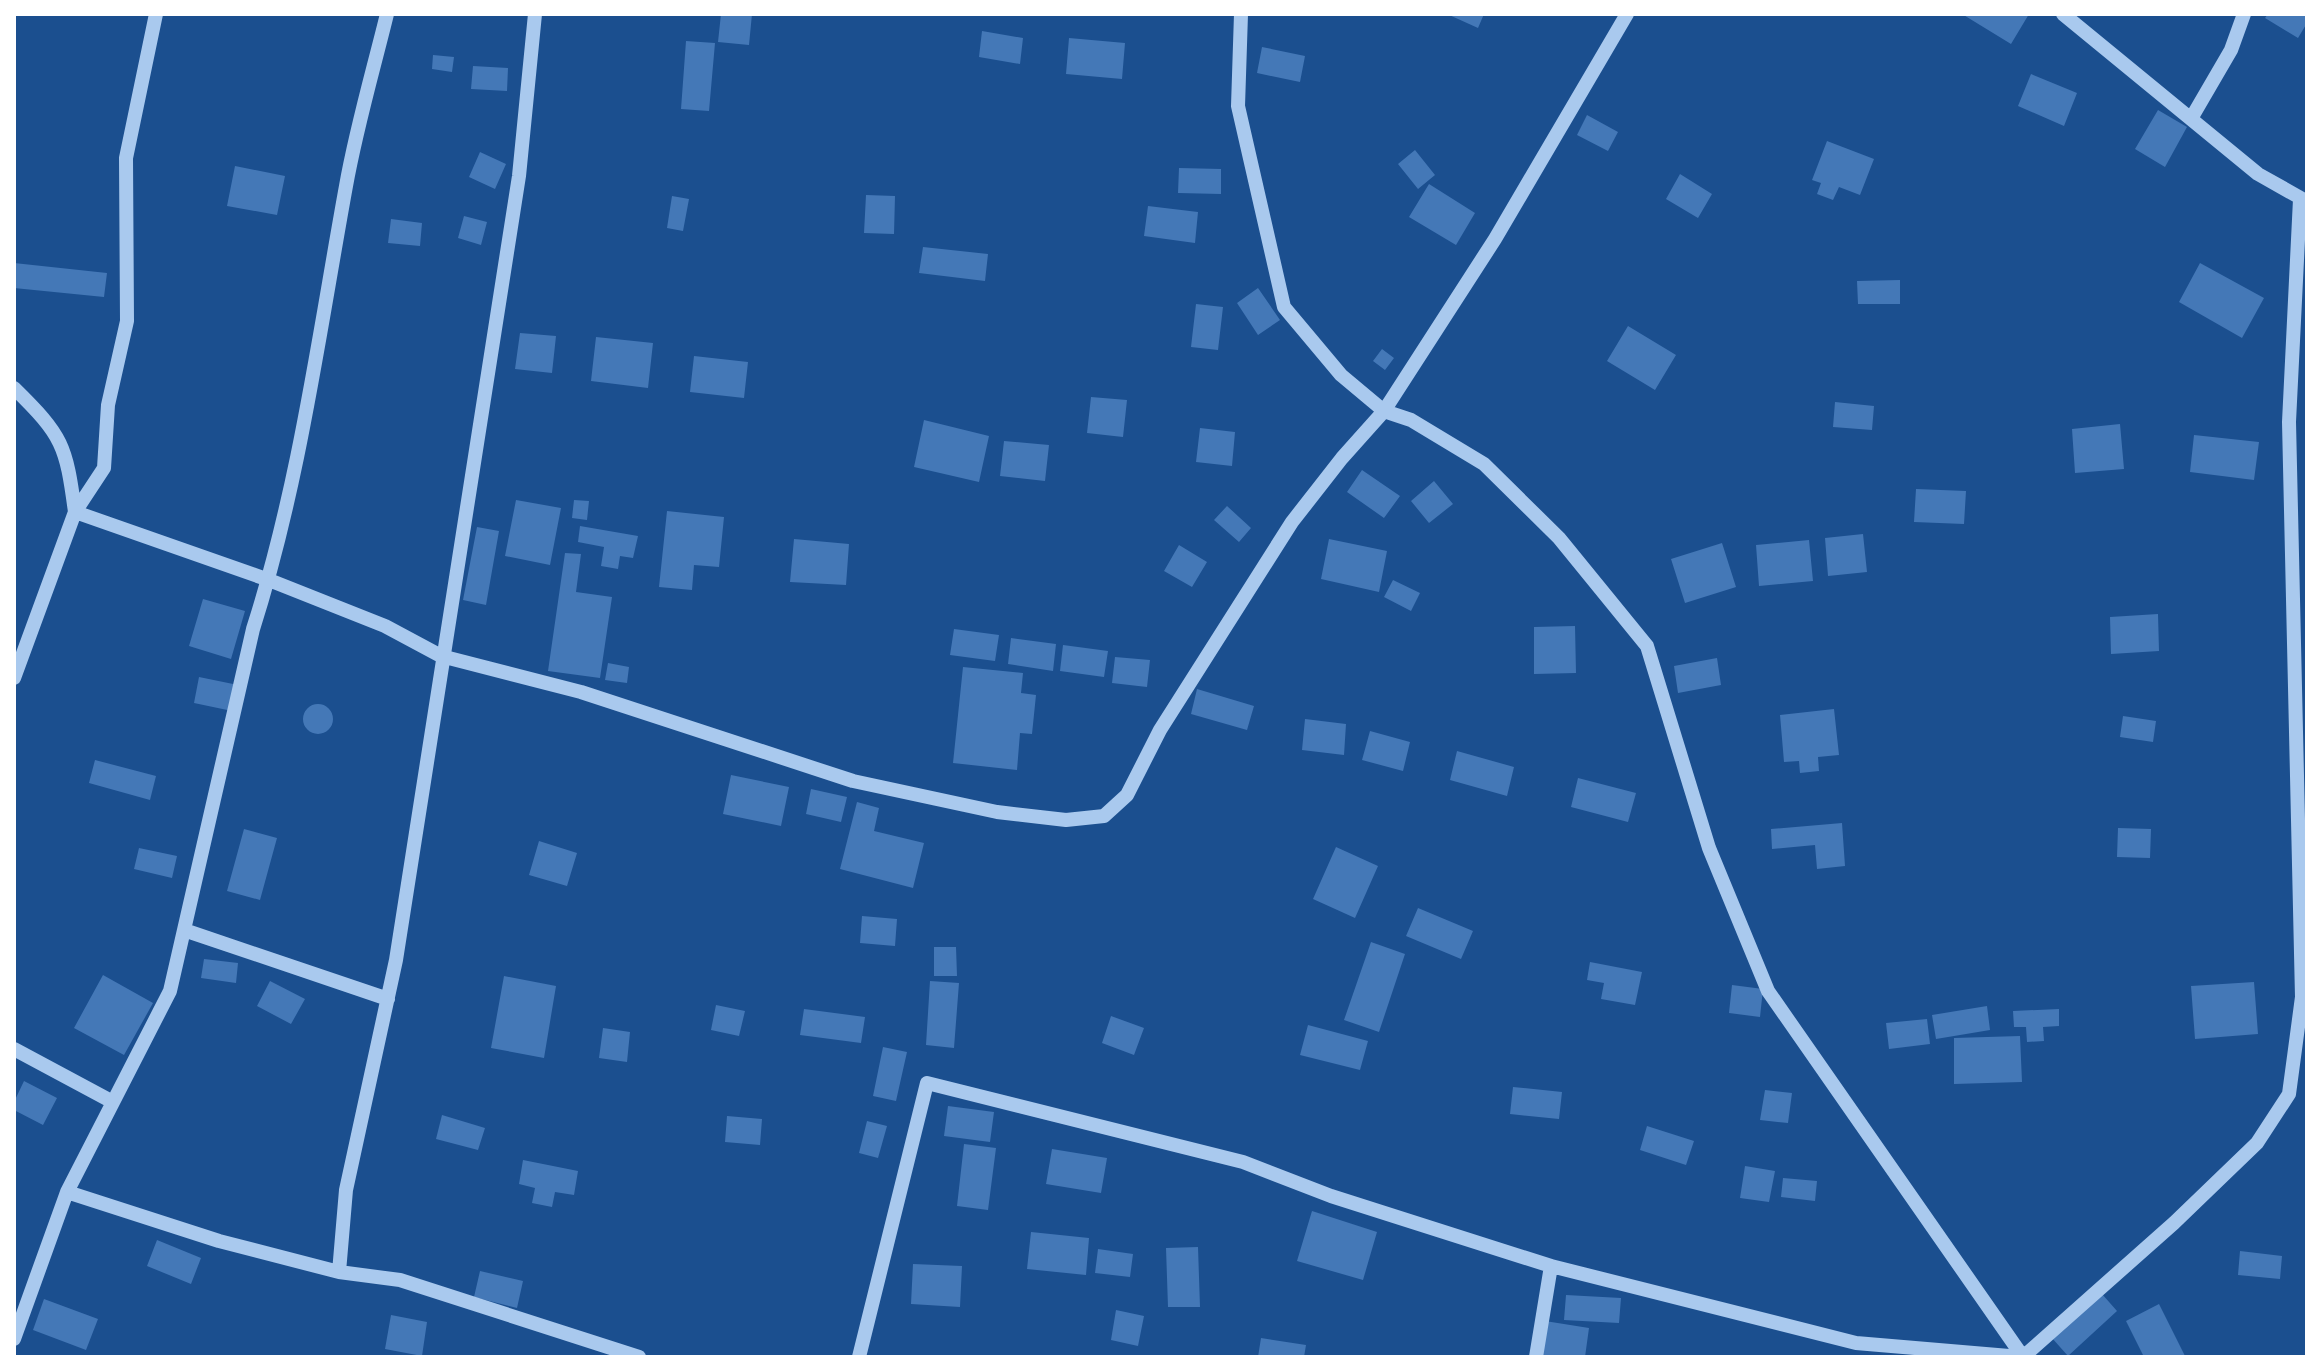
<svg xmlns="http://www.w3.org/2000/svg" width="2321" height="1371" viewBox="0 0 2321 1371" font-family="'DejaVu Sans',sans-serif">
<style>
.building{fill:#4478b7}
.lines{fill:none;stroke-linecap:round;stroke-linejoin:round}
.minor{stroke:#a9c9ee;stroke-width:14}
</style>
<rect width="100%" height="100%" fill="#1b4f8f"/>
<!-- building -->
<path class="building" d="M721 14H752L749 45 718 42Z
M1447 14H1484L1478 28Z
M1962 14H2029L2011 44Z
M2268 14H2307V23L2298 38 2265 18Z
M982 31 1023 38 1020 64 979 57Z
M1069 38 1125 43 1122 79 1066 74Z
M686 41 715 43 709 111 681 109Z
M1262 47 1305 56 1300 82 1257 73Z
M433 55 454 57 452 72 432 69Z
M473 66 508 68 507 91 471 89Z
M2031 74 2077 93 2064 126 2018 106Z
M2158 110 2187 127 2165 167 2135 149Z
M1587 115 1618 132 1608 151 1577 135Z
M1827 141 1874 159 1860 195 1839 187 1833 200 1817 194 1821 183 1812 180Z
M1415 150 1435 175 1418 189 1398 164Z
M480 152 506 164 495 189 469 177Z
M235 166 285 176 277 215 227 206Z
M1179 168 1221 169V194L1178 193Z
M1680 174 1712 194 1698 218 1666 199Z
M1429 184 1475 213 1456 245 1409 217Z
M866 195 895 196 894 234 864 233Z
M672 196 689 199 683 231 667 228Z
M1148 206 1198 212 1195 243 1144 236Z
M464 216 487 222 481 245 458 238Z
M391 219 422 223 420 246 388 243Z
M923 247 988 254 985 281 919 273Z
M14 263 107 273 104 297 14 288Z
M2200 263 2264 298 2242 338 2179 302Z
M1900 280V304H1858L1857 281Z
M1258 288 1280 320 1258 335 1237 303Z
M1196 304 1223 307 1218 350 1191 347Z
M1628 326 1676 355 1655 390 1607 361Z
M520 333 556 336 552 373 515 369Z
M596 337 653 343 648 388 591 381Z
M1382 349 1394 358 1385 370 1373 361Z
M694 356 748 362 744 398 690 392Z
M1091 397 1127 400 1123 437 1087 433Z
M1835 402 1874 406 1872 430 1833 427Z
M924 420 989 436 979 482 914 467Z
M2120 424 2124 469 2075 473 2072 429Z
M1200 428 1235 432 1232 466 1196 462Z
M2194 435 2259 442 2254 480 2190 472Z
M1004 441 1049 445 1045 481 1000 476Z
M1362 470 1400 496 1384 518 1347 492Z
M1434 481 1453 504 1429 523 1411 501Z
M1916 489 1966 491 1964 524 1914 522Z
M516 500 561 508 550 565 505 556Z
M574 500 589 501 587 520 572 518Z
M1227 506 1251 528 1239 542 1214 520Z
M667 511 724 517 719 567 694 565 692 590 659 587Z
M580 526 638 536 633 558 620 556 618 569 601 566 604 547 578 542Z
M477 527 499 531 486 605 463 600Z
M1863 534 1867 572 1828 576 1825 538Z
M794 539 849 544 846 585 790 582Z
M1329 539 1387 551 1379 592 1321 579Z
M1809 540 1813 581 1759 586 1756 545Z
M1722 543 1736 587 1685 603 1671 559Z
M1179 545 1207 562 1192 587 1164 571Z
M565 553 581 554 576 592 612 597 600 678 548 671Z
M1393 580 1420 593 1411 611 1384 597Z
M203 599 245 611 231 659 189 646Z
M2158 614 2159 651 2111 654 2110 617Z
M1575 626 1576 673 1534 674V627Z
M954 629 999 635 995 661 950 655Z
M1011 638 1056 644 1053 671 1008 664Z
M1063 645 1108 651 1104 677 1060 671Z
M1115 657 1150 660 1147 687 1112 683Z
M1717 658 1721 685 1678 693 1674 666Z
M608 663 629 667 627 683 605 680Z
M963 667 1023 673 1021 693 1036 695 1032 734 1020 733 1017 770 953 763Z
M199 677 238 685 232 711 194 703Z
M1197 689 1254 706 1247 730 1191 714Z
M303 719a15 15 0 1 1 30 0a15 15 0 1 1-30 0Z
M1834 709 1839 755 1818 757 1819 771 1800 773 1799 761 1784 762 1780 715Z
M2123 716 2156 721 2153 742 2120 737Z
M1305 719 1346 724 1344 755 1302 750Z
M1370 731 1410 742 1403 771 1362 760Z
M1457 751 1514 767 1507 796 1450 780Z
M95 760 156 776 150 800 89 783Z
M731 775 789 787 781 826 723 814Z
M1578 778 1636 793 1628 822 1571 807Z
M811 789 847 797 841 822 806 814Z
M857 802 879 808 874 831 924 843 913 888 840 869Z
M1842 823 1845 866 1817 869 1815 845 1772 849 1771 829Z
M2118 828 2151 829 2150 858 2117 857Z
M244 829 277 838 260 900 227 891Z
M539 841 577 853 567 886 529 875Z
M1336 847 1378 866 1355 918 1313 899Z
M139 848 177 856 172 878 134 869Z
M1418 908 1473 931 1461 959 1406 936Z
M862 916 897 919 895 946 860 943Z
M1371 942 1405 954 1379 1032 1344 1020Z
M934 947H956L957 976H934Z
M204 959 238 963 236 983 201 978Z
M1590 962 1642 972 1635 1005 1601 999 1604 983 1587 980Z
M103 975 153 1003 124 1055 74 1028Z
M504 976 556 986 544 1058 491 1048Z
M270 981 305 999 291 1024 257 1006Z
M930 981 959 983 954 1048 926 1045Z
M2254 982 2258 1034 2195 1039 2191 986Z
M1732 985 1763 989 1760 1017 1729 1013Z
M716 1005 745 1011 739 1036 711 1030Z
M1987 1006 1990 1030 1936 1039 1932 1015Z
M804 1009 865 1017 861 1043 800 1035Z
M2059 1009V1026L2043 1027 2044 1041 2027 1042 2026 1027H2014L2013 1011Z
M1111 1016 1144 1028 1134 1055 1102 1043Z
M1927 1019 1930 1044 1889 1049 1886 1023Z
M1308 1025 1368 1041 1360 1070 1300 1055Z
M603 1028 630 1032 627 1062 599 1058Z
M2020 1036 2022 1082 1954 1084V1038Z
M883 1047 907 1052 896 1101 873 1096Z
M24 1081 57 1098 43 1125 14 1110V1102Z
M1513 1087 1562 1092 1559 1119 1510 1114Z
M1765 1090 1792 1093 1788 1123 1760 1120Z
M948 1106 994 1112 990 1142 944 1136Z
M442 1115 485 1128 478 1150 436 1139Z
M727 1116 762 1119 760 1145 725 1142Z
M867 1121 887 1126 878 1158 859 1153Z
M1647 1126 1694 1141 1686 1165 1640 1150Z
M964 1144 996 1148 988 1210 957 1206Z
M1052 1149 1107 1158 1101 1193 1046 1184Z
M523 1160 578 1171 574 1195 555 1192 552 1207 532 1203 535 1188 519 1184Z
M1745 1166 1775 1171 1769 1202 1740 1198Z
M1783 1178 1817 1181 1815 1201 1781 1197Z
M1312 1211 1377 1232 1363 1280 1297 1261Z
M1031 1232 1089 1238 1086 1275 1027 1269Z
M157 1240 201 1258 191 1284 147 1266Z
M1198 1247 1200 1307H1168L1166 1248Z
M1098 1249 1133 1254 1130 1277 1095 1273Z
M2240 1251 2282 1256 2280 1279 2238 1275Z
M913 1264 962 1266 960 1307 911 1304Z
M480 1271 523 1281 517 1308 474 1297Z
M2102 1294 2117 1311 2068 1356 2052 1338Z
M1566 1295 1621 1298 1619 1323 1564 1320Z
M44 1299 98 1319 86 1350 33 1330Z
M2159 1304 2185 1356 2182 1357H2144L2126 1321Z
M1116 1310 1144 1316 1138 1346 1111 1340Z
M391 1315 427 1322 422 1356 385 1349Z
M1545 1321 1589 1328 1585 1357H1540Z
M1261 1338 1306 1345 1304 1357H1258Z"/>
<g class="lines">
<!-- minor -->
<path class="minor" d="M1241 14 1238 106 1284 307 1341 375 1384 411 1411 420 1484 464 1559 538 1647 646 1709 848 1768 991 2023 1357
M2063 14 2258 174 2306 201
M2192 117 2231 50 2244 14
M14 388C63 436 66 445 75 512L269 580 385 626 441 656 581 692 853 781 997 812 1066 820 1104 816 1127 795 1160 730 1292 522 1342 458 1384 411 1495 239 1627 14
M14 678 75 512 104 468 108 405 127 321 126 158 156 14
M184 930 388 999
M14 1049 111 1101
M67 1192 219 1241 339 1272 400 1280 639 1357
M339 1272 346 1190 396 960 519 176 535 14
M14 1339 67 1192 170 991 253 629C299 485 319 334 346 186 356 129 373 71 387 14
M859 1357 927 1083 1243 1162 1331 1196 1551 1266
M1536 1357 1551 1266 1856 1343 2021 1357
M2023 1357 2174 1223 2257 1143 2289 1094 2302 997 2289 422 2300 199"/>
</g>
<!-- border -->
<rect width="2321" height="1371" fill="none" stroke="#ffffff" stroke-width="32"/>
</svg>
